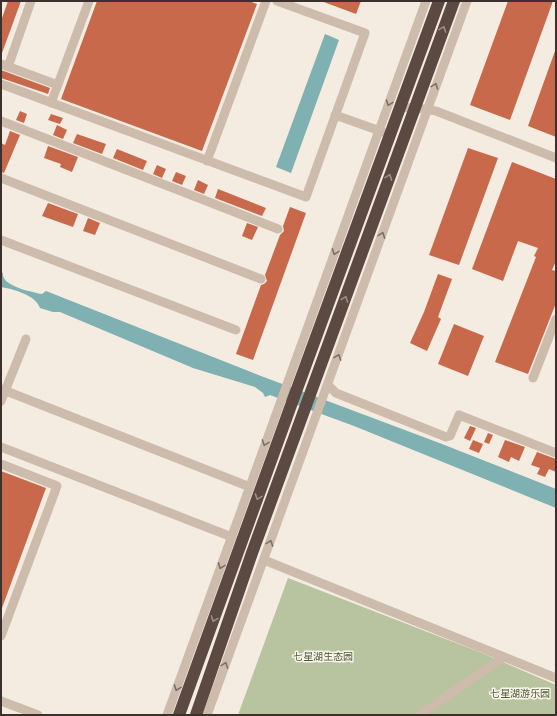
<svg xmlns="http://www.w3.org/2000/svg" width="557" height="716" viewBox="0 0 557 716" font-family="'DejaVu Sans','Noto Sans SC',sans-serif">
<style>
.green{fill:#b8c4a0}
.water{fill:#7fb0b2}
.building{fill:#c8694b}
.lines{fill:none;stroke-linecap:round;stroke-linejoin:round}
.minor{stroke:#cdbbac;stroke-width:9}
.highway{stroke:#5c4a42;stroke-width:12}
.oneway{stroke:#9c8e87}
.oneway2{stroke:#7d6f65}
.labels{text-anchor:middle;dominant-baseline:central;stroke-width:3;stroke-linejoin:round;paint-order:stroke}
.park-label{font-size:10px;fill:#4a5a2e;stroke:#fbf5ee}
</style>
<rect width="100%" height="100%" fill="#f4ebe1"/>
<!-- green -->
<path class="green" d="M288 578 482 653 556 685V715H238Z"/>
<!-- water -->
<path class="water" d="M325 34 339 40 291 173 276 167Z
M1 272 3 273C1 286 32 292 42 294L46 291 261 376 442 444 556 489V508L354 426 270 395 265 397 263 393 255 387 193 368 60 312H53L40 308C36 295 13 289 1 287Z"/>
<!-- building -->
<path class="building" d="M8 1H21L2 53 1 21Z
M97 1H249L257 4 202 151 61 99Z
M321 1H361L356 14Z
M508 1H553L510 120 470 105Z
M555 51H556V137L528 126Z
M1 70 50 88 48 94 1 78Z
M20 111 27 114 24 123 16 120Z
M51 114 63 118 60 124 48 120Z
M57 125 67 130 63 139 53 135Z
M10 131 20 135 4 173 1 172V143L5 145Z
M77 134 106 144 102 154 73 143Z
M48 146 78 157 72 172 60 167 61 164 44 158Z
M468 148 498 158 459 265 429 255Z
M117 149 147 161 143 170 113 158Z
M512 162 556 179V261L552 270 556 271V303L528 374 495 362 536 257 534 256 538 248 518 241 503 281 472 269Z
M157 165 166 169 162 178 153 174Z
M176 172 186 176 182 185 172 181Z
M198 180 208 185 204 194 194 190Z
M218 189 266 208 262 216 215 198Z
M48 203 78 214 73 227 42 216Z
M290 207 306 213 253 360 236 354 261 285 264 284 267 281 265 275 280 235 284 231 283 226Z
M88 218 100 223 95 235 83 231Z
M247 223 258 227 252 240 242 236Z
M438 274 452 279 438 317 441 319 427 351 410 343 424 312Z
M454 324 484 336 468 376 438 364Z
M470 426 476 428 470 441 464 438Z
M488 433 493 435 489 444 484 442Z
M473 440 483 444 479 453 469 449Z
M505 440 525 447 519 461 511 457 509 462 498 457Z
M537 452 556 459V472L549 469 545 477 537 474 540 468 531 465Z
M1 471 46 488 2 608H1Z"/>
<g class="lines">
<!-- minor -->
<path class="minor" d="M1 64 58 85
M8 67 31 1
M1 84 306 197 365 33 277 1
M51 103 89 1
M401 107C413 109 424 108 436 111L556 158
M335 115 383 132
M1 121 278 229
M207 161 266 1
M1 178 261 279
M1 240 236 330
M533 378 556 319
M328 385 336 393 446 437 450 436 459 415 556 453
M1 389 250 487
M1 401 26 339
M1 447 232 537
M1 464 57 486 1 636
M264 560 556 678
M1 701 38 715
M167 715 426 1
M207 715 467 1
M420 715 504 657"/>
<!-- highway -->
<path class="highway" d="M179 715 290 408 439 1
M196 715 252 553 454 1"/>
</g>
<!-- one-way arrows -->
<defs><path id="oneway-chevron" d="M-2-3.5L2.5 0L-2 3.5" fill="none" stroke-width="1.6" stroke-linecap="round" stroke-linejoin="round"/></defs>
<g class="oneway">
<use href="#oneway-chevron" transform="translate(443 29) rotate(-70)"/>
<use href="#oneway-chevron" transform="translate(389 177) rotate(-70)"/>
<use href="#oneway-chevron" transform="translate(345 299) rotate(-70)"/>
<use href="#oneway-chevron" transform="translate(258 497) rotate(110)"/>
<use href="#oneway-chevron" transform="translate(214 619) rotate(110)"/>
</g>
<g class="oneway2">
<use href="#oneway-chevron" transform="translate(435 86) rotate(-70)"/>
<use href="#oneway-chevron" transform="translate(389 103) rotate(110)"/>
<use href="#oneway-chevron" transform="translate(382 235) rotate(-70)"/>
<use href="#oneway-chevron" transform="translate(335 252) rotate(110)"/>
<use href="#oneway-chevron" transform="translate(338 357) rotate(-70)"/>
<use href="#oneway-chevron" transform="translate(265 443) rotate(110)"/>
<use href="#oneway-chevron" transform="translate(270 543) rotate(-70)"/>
<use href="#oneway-chevron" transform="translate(221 566) rotate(110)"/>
<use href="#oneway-chevron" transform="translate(225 665) rotate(-70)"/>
<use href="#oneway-chevron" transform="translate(177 688) rotate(110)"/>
</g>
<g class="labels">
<!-- park labels -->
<g class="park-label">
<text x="323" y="656">七星湖生态园</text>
<text x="520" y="693">七星湖游乐园</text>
</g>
</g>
<!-- border -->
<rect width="557" height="716" fill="none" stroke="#3b302b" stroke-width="4"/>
</svg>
